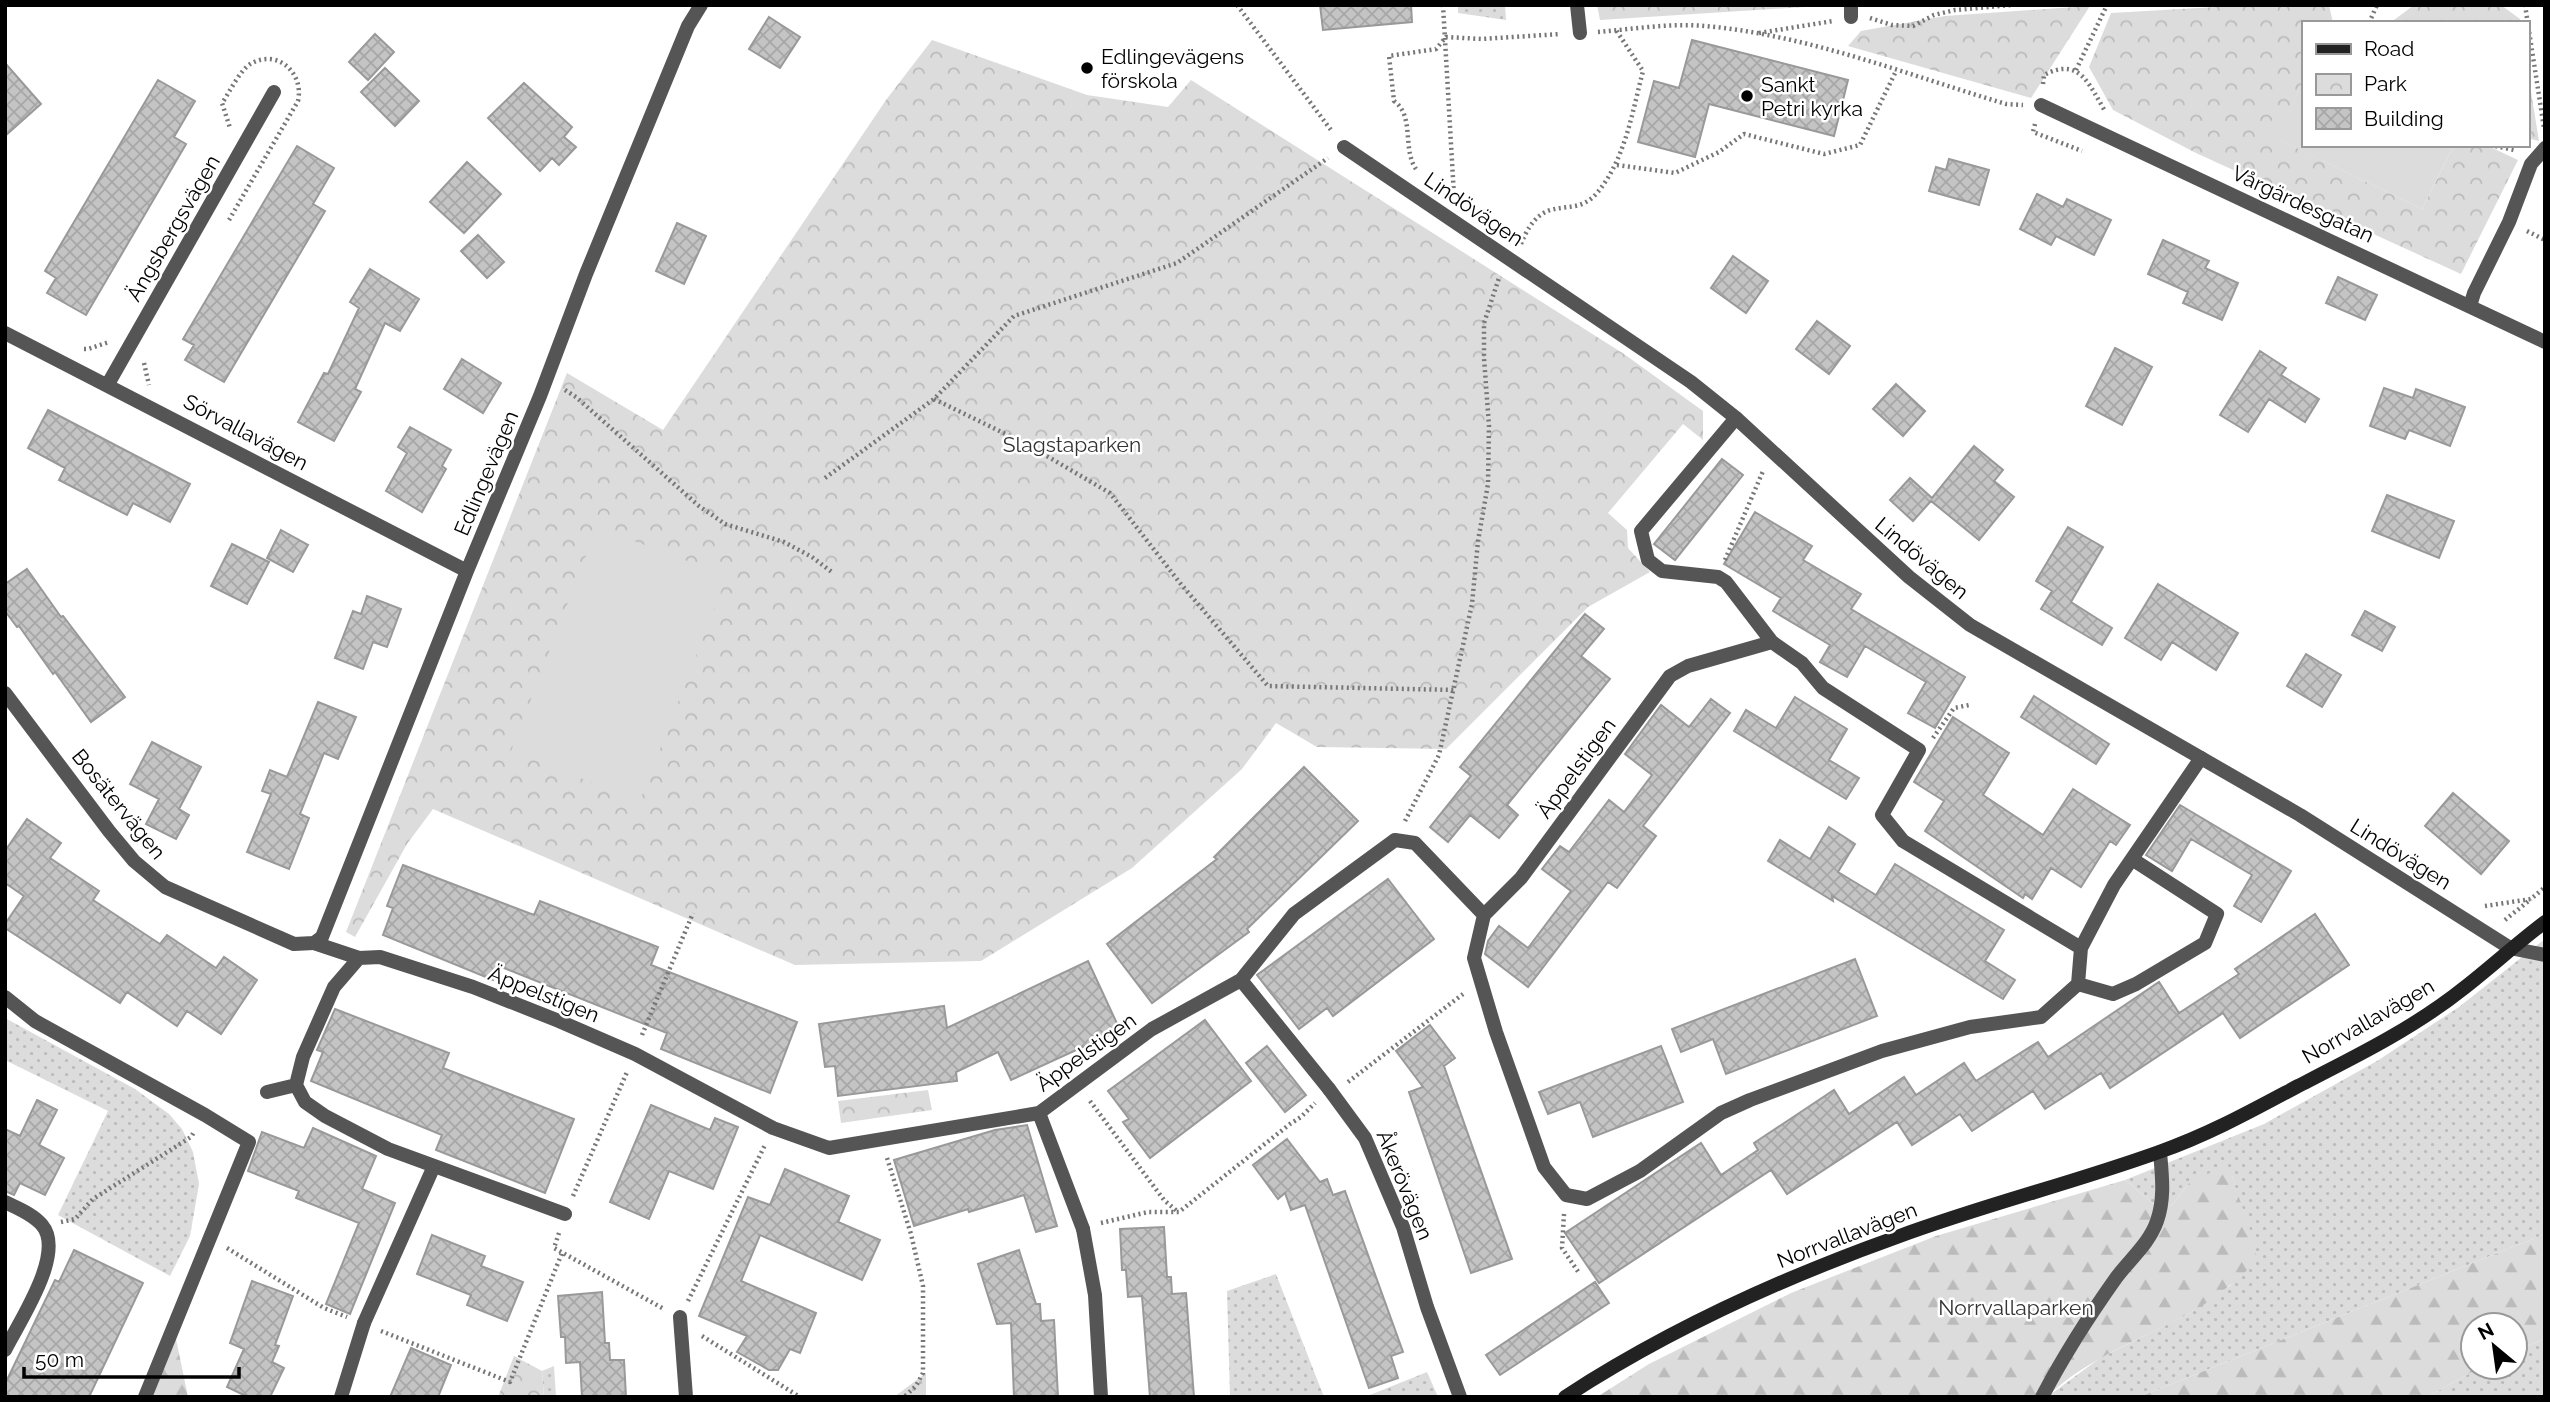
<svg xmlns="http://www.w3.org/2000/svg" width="2550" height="1402" viewBox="0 0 2550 1402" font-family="Raleway,sans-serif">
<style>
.grass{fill:url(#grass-dots)}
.forest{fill:url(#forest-firs)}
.park{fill:url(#park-crowns)}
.pitch{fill:#dcdcdc}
.building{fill:url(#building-cross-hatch);stroke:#999;stroke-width:2}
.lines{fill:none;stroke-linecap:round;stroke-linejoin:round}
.path{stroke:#777;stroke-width:4.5;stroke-dasharray:2 3.5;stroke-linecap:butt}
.lane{stroke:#555;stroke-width:14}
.street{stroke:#555;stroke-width:14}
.secondary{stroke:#222;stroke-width:14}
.poi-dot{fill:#000;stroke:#fff;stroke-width:2.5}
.labels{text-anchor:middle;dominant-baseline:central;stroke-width:5;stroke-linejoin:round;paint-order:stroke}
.poi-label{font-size:21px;fill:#000;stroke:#fff;text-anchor:start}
.street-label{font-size:21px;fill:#000;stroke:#fff}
.park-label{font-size:21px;fill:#333;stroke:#fff}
</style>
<defs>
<pattern id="grass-dots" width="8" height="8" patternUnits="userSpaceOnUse" patternTransform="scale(1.75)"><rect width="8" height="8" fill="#dcdcdc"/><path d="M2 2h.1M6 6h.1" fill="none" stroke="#bbb" stroke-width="1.8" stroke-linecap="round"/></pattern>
<pattern id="forest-firs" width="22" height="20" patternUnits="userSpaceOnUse" patternTransform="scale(1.75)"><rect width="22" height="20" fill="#dcdcdc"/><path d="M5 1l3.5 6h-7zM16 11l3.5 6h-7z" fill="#bbb"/></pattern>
<pattern id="park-crowns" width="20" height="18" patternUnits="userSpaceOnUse" patternTransform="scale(1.75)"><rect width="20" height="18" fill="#dcdcdc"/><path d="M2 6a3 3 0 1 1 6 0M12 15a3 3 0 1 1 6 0" fill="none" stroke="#bbb"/></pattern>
<pattern id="building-cross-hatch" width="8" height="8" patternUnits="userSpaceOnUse" patternTransform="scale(1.75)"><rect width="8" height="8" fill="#c4c4c4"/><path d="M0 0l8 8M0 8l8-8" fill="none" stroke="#a7a7a7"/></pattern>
</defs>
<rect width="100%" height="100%" fill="#fff"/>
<!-- grass -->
<path class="grass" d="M1458 5H1505L1506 20 1458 13Z
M2545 939V1234L2139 1397H2047L2100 1358 2190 1313 2231 1285 2239 1202 2232 1176 2189 1183 2173 1204 2164 1212 2125 1180 2264 1124 2377 1061 2459 1007Z
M5 1018 135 1089 169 1114 182 1129 193 1152 199 1184 190 1236 170 1276 58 1215 108 1111 5 1060Z
M1276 1274 1324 1397H1230L1227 1291Z
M2545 1339V1397H2427L2481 1367H2515V1350Z
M554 1366 556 1397H544L542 1371Z
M1427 1372 1438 1397H1365Z
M926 1373V1397H894Z"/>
<!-- forest -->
<path class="forest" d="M2220 1168 2232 1176C2240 1205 2254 1231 2257 1261 2236 1281 2214 1300 2188 1314 2140 1340 2087 1358 2047 1397H1597L1649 1364 1791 1293 1936 1236 2125 1180 2164 1212 2173 1204 2189 1183Z
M2545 1234V1339L2515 1350V1325H2473V1367H2481L2427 1397H2139Z
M175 1334 188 1397H146Z"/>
<!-- park -->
<path class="park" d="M1597 5H1835L1600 20Z
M2251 5H2329L2333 23H2303V82L2277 138 2422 209 2454 145H2486L2518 160 2461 274 2196 153 2113 110 2089 67 2111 13Z
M2414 5H2501L2520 19V23H2390Z
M2090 6 2031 98 1848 46 1861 31 1945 16Z
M932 40 1087 95 1168 107 1191 80 1624 354 1703 411V440L1683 424 1608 513 1627 530 1628 548 1650 572 1588 607 1446 749 1317 747 1276 723 1242 769 1132 868 981 961 795 965 433 809 407 844 355 937 346 932 567 373 663 430 886 100Z
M2527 67 2539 141 2527 138Z
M928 1090 932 1110 841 1123 838 1101Z
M514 1356 542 1371 544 1397H498Z"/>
<!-- pitch -->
<path class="pitch" d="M2303 82V145H2454L2422 209 2276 138Z
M597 527 727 576 640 801 511 751Z"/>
<!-- building -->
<path class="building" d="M1320 5H1411L1412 22 1323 30Z
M769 17 800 37 780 68 749 49Z
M375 34 394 52 368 80 349 62Z
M1692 40 1848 80 1834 136 1709 104 1695 157 1638 142 1654 81 1679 88Z
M5 63 41 104 5 136Z
M385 68 419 101 395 126 361 92Z
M158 80 195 101 174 137 186 144 86 315 47 293 56 278 45 271Z
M524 83 572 127 564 137 576 147 559 165 552 158 540 171 488 118Z
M297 146 334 168 313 204 325 211 224 382 185 360 194 345 183 339Z
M1949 159 1989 170 1979 205 1929 191 1936 167 1946 170Z
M467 162 501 194 464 233 430 202Z
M2037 194 2063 207 2067 199 2111 220 2094 255 2056 236 2051 245 2020 229Z
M677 223 706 236 684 284 656 271Z
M478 235 504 262 487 278 461 251Z
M2163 240 2209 261 2205 268 2238 283 2222 320 2183 303 2188 292 2148 274Z
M1733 256 1768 281 1746 313 1711 288Z
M370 269 419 299 400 331 385 323 355 389 361 392 334 441 298 422 324 373 328 374 359 308 350 302Z
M2338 277 2377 295 2365 320 2326 303Z
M1817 321 1850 346 1829 374 1796 349Z
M2115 348 2152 367 2122 425 2086 406Z
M2260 351 2286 368 2281 375 2319 399 2305 422 2269 399 2248 432 2220 415Z
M462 359 501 383 483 413 444 389Z
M1896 384 1925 411 1903 436 1873 409Z
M2384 388 2413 398 2416 389 2465 407 2450 446 2409 430 2405 439 2370 426Z
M48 410 190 484 170 522 133 503 127 515 59 480 65 468 28 448Z
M410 427 451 450 442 466 446 469 422 512 386 491 407 453 398 447Z
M1974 446 2003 470 1994 481 2014 497 1979 540 1931 501 1913 521 1890 500 1910 478 1932 498Z
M1722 459 1743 475 1675 560 1654 544Z
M2387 495 2454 521 2439 558 2372 531Z
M1755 512 1812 546 1803 560 1861 594 1851 609 1965 677 1935 728 1908 713 1926 682 1865 646 1847 677 1820 662 1830 645 1773 611 1781 598 1724 564Z
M2068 527 2103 547 2071 602 2112 628 2102 645 2041 609 2052 591 2036 581Z
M281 530 308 545 293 572 267 558Z
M232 544 269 562 247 604 211 586Z
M27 569 61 617 63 616 125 697 91 722 55 672 53 674 19 626 17 627 5 611V584Z
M2158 584 2238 633 2216 670 2172 642 2161 660 2125 638Z
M367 596 401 609 387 647 373 642 363 669 335 658 353 611 361 614Z
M2365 611 2395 627 2382 651 2352 635Z
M1585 614 1604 629 1581 656 1610 679 1507 805 1518 815 1499 838 1470 815 1448 842 1430 827 1471 776 1460 767Z
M2306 654 2341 675 2322 707 2287 686Z
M2034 696 2109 744 2096 764 2021 717Z
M1795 697 1847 729 1829 760 1859 778 1846 799 1734 731 1746 710 1776 728Z
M1711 699 1730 713 1643 826 1656 836 1617 888 1608 882 1528 987 1485 954 1488 941 1499 926 1528 948 1571 891 1542 869 1560 846 1569 852 1609 800 1624 812 1652 775 1625 754 1661 705 1689 727Z
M318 702 356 717 338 759 324 753 300 814 309 818 289 869 247 852 271 794 262 791 270 770 287 777Z
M1953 717 2009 753 1983 795 2043 835 2073 789 2130 825 2116 845 2110 841 2081 887 2051 868 2032 899 2025 894 2023 898 1925 831 1944 801 1914 782Z
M152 742 201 767 179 809 189 815 176 839 146 824 159 799 130 784Z
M1304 767 1358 821 1247 929 1249 932 1152 1003 1107 944 1217 859 1214 857Z
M2453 793 2509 841 2481 874 2425 826Z
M2180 805 2291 871 2261 922 2234 906 2252 875 2191 839 2172 871 2146 855Z
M27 819 61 843 50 858 99 891 93 900 160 944 167 935 216 968 224 957 257 980 221 1034 187 1011 177 1026 127 992 120 1003 5 928V924L24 896 5 883V851Z
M1829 827 1855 844 1838 872 1876 895 1895 864 2004 930 1985 961 2015 980 2003 999 1832 896 1833 901 1768 861 1780 840 1810 859Z
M403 865 534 915 540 901 658 947 651 965 797 1022 770 1093 661 1049 667 1033 499 966 493 980 383 935 393 908 387 906Z
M1388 879 1434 939 1333 1016 1327 1008 1299 1029 1257 975Z
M2315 914 2349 965 2240 1038 2223 1013 2110 1088 2101 1073 2045 1109 2033 1091 1972 1131 1960 1114 1912 1145 1897 1122 1787 1194 1771 1170 1599 1283 1565 1233 1701 1143 1721 1175 1758 1150 1754 1143 1834 1090 1849 1114 1904 1077 1916 1095 1964 1063 1976 1081 2038 1042 2048 1057 2159 982 2179 1013 2239 974 2235 969Z
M1855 959 1877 1016 1726 1074 1713 1039 1681 1052 1672 1029Z
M1088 961 1120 1030 1011 1080 998 1052 956 1072 957 1081 838 1096 835 1066 825 1067 819 1024 944 1006 947 1028Z
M335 1009 449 1053 443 1068 574 1119 545 1193 436 1150 442 1135 311 1081 323 1052 317 1050Z
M1205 1020 1251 1081 1150 1158 1123 1122 1129 1119 1108 1091Z
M1430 1025 1455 1058 1444 1066 1512 1259 1471 1273 1409 1092 1423 1087 1396 1051Z
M1267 1046 1306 1095 1285 1112 1246 1063Z
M1661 1046 1683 1102 1593 1137 1580 1102 1548 1114 1539 1092Z
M37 1100 57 1110 39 1145 64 1158 45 1195 20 1183 14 1195 5 1191V1129L20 1136Z
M651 1105 710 1130 715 1118 738 1127 713 1189 669 1171 649 1219 610 1202Z
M1027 1125 1057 1226 1036 1232 1024 1195 969 1212 968 1209 914 1226 894 1160 995 1130Z
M313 1128 376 1156 362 1189 395 1203 350 1314 326 1304 359 1223 296 1198 299 1191 248 1171 262 1132 304 1148Z
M1287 1139 1320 1182 1327 1179 1333 1195 1345 1191 1403 1352 1391 1356 1398 1378 1369 1388 1305 1205 1291 1210 1285 1193 1278 1199 1253 1165Z
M785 1169 849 1196 838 1222 880 1240 862 1280 760 1235 741 1281 816 1313 800 1353 790 1349 778 1370H769L737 1352 747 1336 699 1316 748 1197 770 1205Z
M1164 1227 1167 1277H1171L1172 1294 1186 1293 1194 1397H1150L1142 1296 1128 1297 1126 1270H1122L1120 1229Z
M432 1235 485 1256 481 1266 523 1282 507 1321 467 1305 471 1295 417 1274Z
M74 1250 143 1283 89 1397H5V1384L55 1280 59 1282Z
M1019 1250 1036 1304H1040L1041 1321 1054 1320 1058 1397H1014L1011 1323 997 1324 978 1264Z
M252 1281 293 1296 275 1345 279 1346 272 1362 284 1368 270 1397H248L227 1387 244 1349 230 1343Z
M1595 1282 1609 1303 1500 1375 1486 1355Z
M602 1292 605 1343H609L610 1360H624L626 1397H582L580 1362 566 1363 565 1337H561L558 1296Z
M411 1348 451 1365 438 1397H390Z"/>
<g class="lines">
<!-- path -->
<path class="path" d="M1237 5 1331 130
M1443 5 1454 196
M2525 5 2544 128
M1870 18 1892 25 1913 26 1934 15 1955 10 2012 5
M2369 23 2377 5
M1598 32C1633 29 1670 23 1705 26 1808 35 1908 75 2006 104L2023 105
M1759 33 1833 21
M2076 70 2107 5
M2043 84 2044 75C2080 56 2089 85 2105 111
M2035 124 2033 132 2082 151
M2490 145 2514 150
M1617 165 1675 173 1719 152 1744 134 1824 154 1860 145 1896 71
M1416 169C1402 149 1415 116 1394 101L1389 56 1436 49 1446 37 1481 39 1561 34
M229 220 298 101C304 74 279 49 252 63 240 69 230 92 222 103L230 128
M2527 231 2545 240
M1521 244C1543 188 1572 222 1597 193 1625 160 1632 113 1643 71L1616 30
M84 349H88L109 342
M144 363 149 385
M565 390 576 397 699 506 725 524 784 542 812 557 833 573
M934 399 1028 445 1110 493 1180 583 1268 686 1455 690
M825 478 934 399 1014 316 1177 263 1328 158
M1725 560 1763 471
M1933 738 1954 708 1969 705
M1405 821 1439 755 1472 604 1478 541 1488 484 1489 426 1484 358V323L1499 278
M2485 906 2531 899 2545 887
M2505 920 2531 899
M642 1035 693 913
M1348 1082 1463 994
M1090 1101 1164 1200 1178 1212
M887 1158 911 1234 923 1286V1373L916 1386 904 1397
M573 1196 627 1072
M1564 1214 1562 1248 1579 1273
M61 1222 75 1219 93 1199 191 1137 194 1132
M1101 1223 1148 1212H1179L1290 1124 1301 1117 1315 1103
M559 1233 554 1248 664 1309
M227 1248 324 1308 347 1317
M688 1301 765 1145
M381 1331 510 1382 562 1253
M702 1336 800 1397"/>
<!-- lane -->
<path class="lane" d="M1577 5 1580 33
M1851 17V5
M2470 306 2474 293 2509 222 2531 164 2545 148
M1736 418 1641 531 1648 560 1662 571 1718 577 1726 582 1772 642 1802 663 1823 688 1919 750 1882 815 1903 841 2081 948
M2132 859 2217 914 2205 943 2136 984 2113 994 2078 984 2081 948 2114 885 2201 758
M1484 915 1474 958 1496 1032 1544 1167 1566 1195 1587 1199 1640 1171 1721 1113 1750 1100 1882 1051 1970 1027 2041 1017 2078 984
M314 943 359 958 380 957 473 987 559 1021 635 1054 773 1128 829 1148 1039 1113 1152 1029 1241 980 1294 914 1395 840 1415 843 1484 915 1521 878 1670 676 1688 666 1772 642
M2510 948 2545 955
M1241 980 1329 1089
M296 1085 303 1057 334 987 359 958
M267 1092 296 1085 305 1102 325 1116 388 1149 565 1214
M1039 1113 1083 1229
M364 1323 434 1166"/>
<!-- street -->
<path class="street" d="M2041 105 2545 342
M1344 147 1691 382 1736 418 1909 577 1970 625 2300 815 2510 948
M5 333 467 571
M108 384 274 92
M5 693 109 831 134 861 165 887 294 944 314 943 322 937 467 571 540 396 586 274 688 26 701 5
M5 997 35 1021 205 1115 249 1142 145 1397
M1329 1089 1365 1138 1403 1227 1427 1307 1460 1397
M5 1202C17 1208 33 1214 42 1225 66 1253 19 1322 5 1350
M1083 1229 1095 1295 1101 1397
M680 1317 686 1397
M341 1397 364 1323
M2042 1397C2064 1355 2089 1316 2116 1278 2130 1259 2149 1244 2157 1221 2165 1198 2162 1176 2160 1152"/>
<!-- secondary -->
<path class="secondary" d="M1565 1397C1668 1330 1782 1278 1897 1237 1983 1205 2073 1183 2159 1152 2208 1135 2253 1110 2298 1086 2355 1057 2414 1028 2464 988 2491 967 2517 943 2545 922"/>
</g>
<!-- markers -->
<g class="poi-dot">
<circle cx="1087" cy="68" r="7"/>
<circle cx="1747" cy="96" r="7"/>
</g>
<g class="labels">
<!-- poi labels -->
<g class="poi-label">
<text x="1101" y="56">Edlingevägens<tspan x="1101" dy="24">förskola</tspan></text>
<text x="1761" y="84">Sankt<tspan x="1761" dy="24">Petri kyrka</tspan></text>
</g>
<!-- street labels -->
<g class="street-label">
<text transform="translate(2303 204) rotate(25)">Vårgärdesgatan</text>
<text transform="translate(1474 209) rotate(34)">Lindövägen</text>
<text transform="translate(173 228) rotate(-60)">Ängsbergsvägen</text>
<text transform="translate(246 432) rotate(28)">Sörvallavägen</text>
<text transform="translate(486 473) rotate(-67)">Edlingevägen</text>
<text transform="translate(1922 558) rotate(40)">Lindövägen</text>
<text transform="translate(1576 768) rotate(-54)">Äppelstigen</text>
<text transform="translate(119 804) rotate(51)">Bosätervägen</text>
<text transform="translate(2401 854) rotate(32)">Lindövägen</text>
<text transform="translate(544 994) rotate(22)">Äppelstigen</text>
<text transform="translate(2368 1021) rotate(-30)">Norrvallavägen</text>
<text transform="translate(1086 1052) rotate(-36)">Äppelstigen</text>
<text transform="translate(1405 1185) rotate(68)">Åkerövägen</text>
<text transform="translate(1847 1235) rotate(-21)">Norrvallavägen</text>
</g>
<!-- park labels -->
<g class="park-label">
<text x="1072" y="444">Slagstaparken</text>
<text x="2016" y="1307">Norrvallaparken</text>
</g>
</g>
<!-- border -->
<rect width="2550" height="1402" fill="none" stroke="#000000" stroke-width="14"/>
<!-- legend -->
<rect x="2302" y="21" width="228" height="126" fill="#ffffff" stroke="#999999" stroke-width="2"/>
<rect x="2316" y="44" width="35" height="10" fill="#222222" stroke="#999999" stroke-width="2"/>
<text x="2364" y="56" font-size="21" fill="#000000">Road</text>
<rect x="2316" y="74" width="35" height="21" fill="url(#park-crowns)" stroke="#999999" stroke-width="2"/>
<text x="2364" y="91" font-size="21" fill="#000000">Park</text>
<rect x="2316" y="108" width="35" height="21" fill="url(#building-cross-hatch)" stroke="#999999" stroke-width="2"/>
<text x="2364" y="126" font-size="21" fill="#000000">Building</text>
<!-- north arrow -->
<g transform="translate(2494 1346) rotate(331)"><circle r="33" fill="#ffffff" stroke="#999999" stroke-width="2"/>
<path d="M0-5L12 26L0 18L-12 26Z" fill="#000000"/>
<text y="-10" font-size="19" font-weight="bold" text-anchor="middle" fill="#000000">N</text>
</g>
<!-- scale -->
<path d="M24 1367v10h215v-10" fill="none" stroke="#000000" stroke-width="3.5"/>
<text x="35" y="1367" font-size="21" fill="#000000" stroke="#ffffff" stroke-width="5" paint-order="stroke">50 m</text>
</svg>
